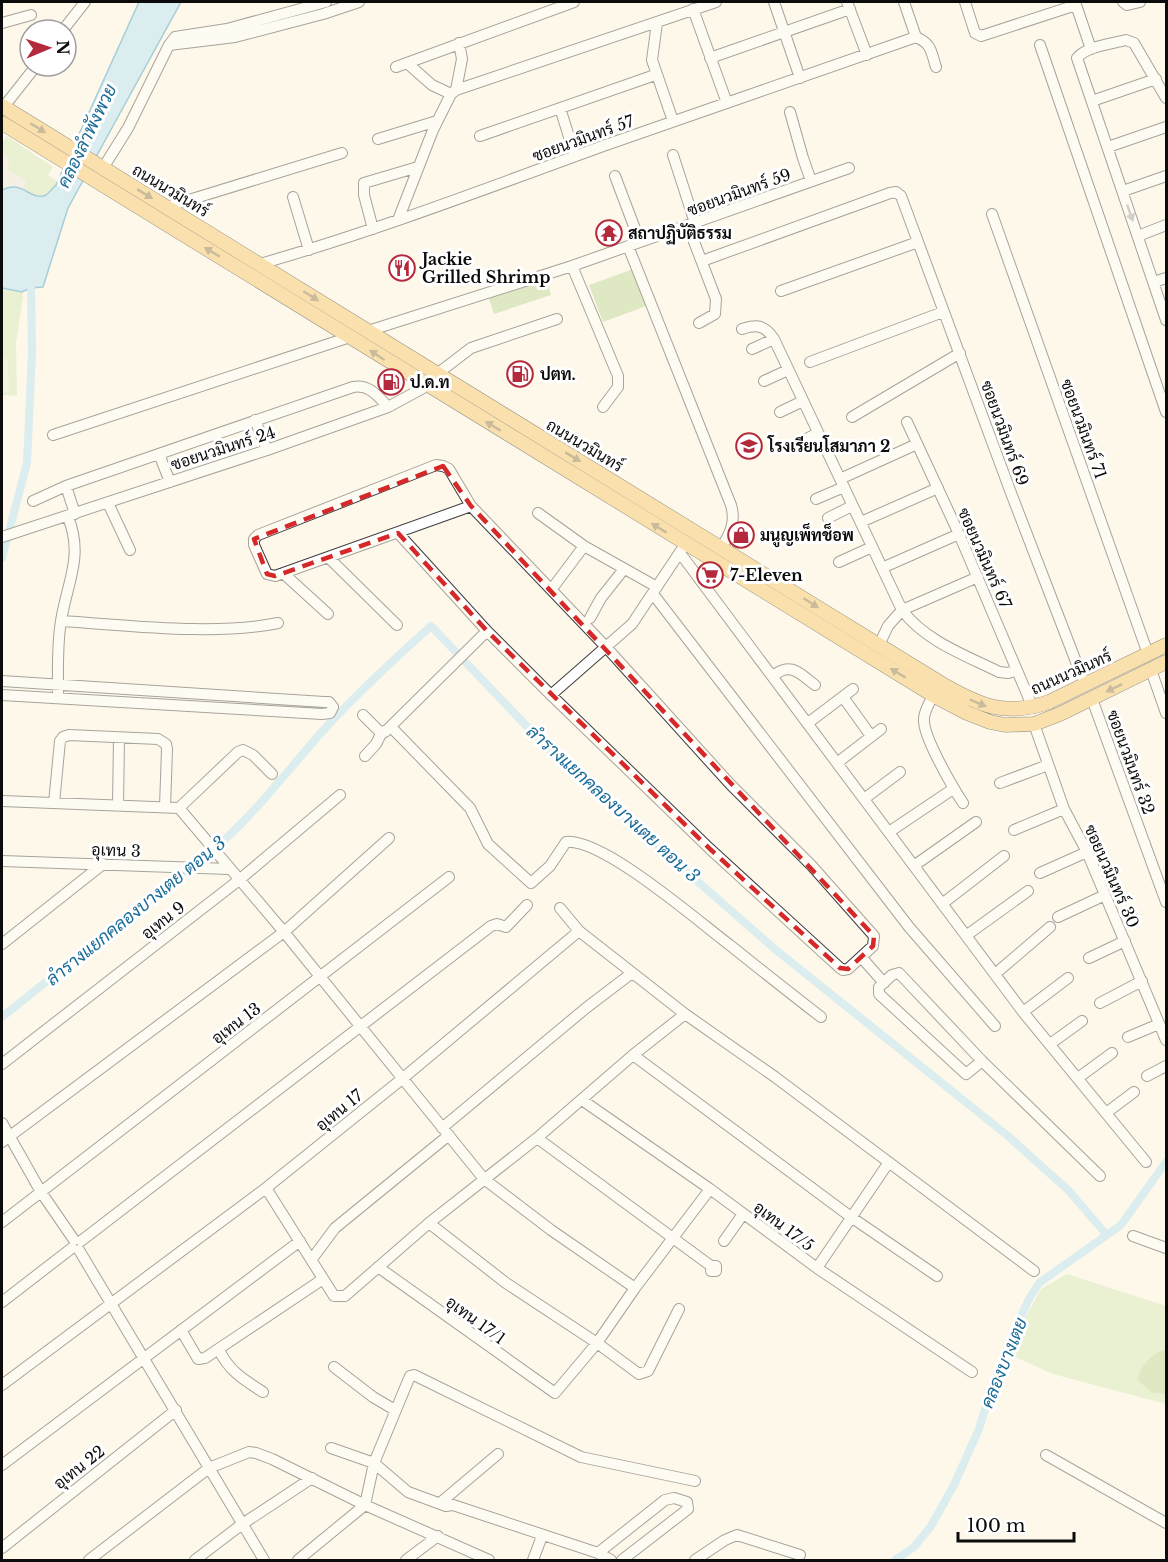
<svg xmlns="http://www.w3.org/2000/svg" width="1168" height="1562" viewBox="0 0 1168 1562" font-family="'Libre Baskerville',Sarabun,serif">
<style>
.green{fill:#d3e7b5}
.forest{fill:#b8d795}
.pitch{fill:#e4eec7}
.plaza{fill:#ece6db}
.water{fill:#b1e0f3;stroke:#3a9cc8;stroke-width:1.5}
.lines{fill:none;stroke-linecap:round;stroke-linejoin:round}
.canal{stroke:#b1e0f3;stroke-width:8}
.minor-casing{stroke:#3e3e3e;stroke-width:12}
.major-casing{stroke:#1c1c1c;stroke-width:15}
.minor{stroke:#fff;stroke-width:10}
.major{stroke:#f4c464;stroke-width:14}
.oneway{fill:#8b713c}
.oneway2{fill:#9d9d9d}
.marked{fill:none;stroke:#d62828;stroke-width:4.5;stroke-dasharray:12 8;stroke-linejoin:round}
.labels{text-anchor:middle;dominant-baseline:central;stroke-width:6;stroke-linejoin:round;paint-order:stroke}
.street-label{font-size:16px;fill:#0b0b0b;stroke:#fff}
.poi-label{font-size:16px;font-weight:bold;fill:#0b0b0b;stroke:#fff;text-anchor:start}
.water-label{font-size:18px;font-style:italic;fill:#1a6b97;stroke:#fff}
</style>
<rect width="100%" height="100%" fill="#fef8ea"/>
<!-- green -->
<path class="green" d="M7 136 53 167 48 175 57 181 56 185 45 195 22 292 23 297 16 343 17 396 2 395V143Z
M1067 1274 1166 1306V1350L1160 1351 1153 1393 1166 1394V1404L1053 1374 1013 1356 1022 1323 1041 1289Z"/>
<!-- forest -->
<path class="forest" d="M636 268 649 305 603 322 589 285Z
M546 277 551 295 494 314 488 296Z
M1166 1350V1394L1153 1393 1137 1380C1140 1368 1152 1351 1166 1350Z"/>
<!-- pitch -->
<path class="pitch" d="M2 359H8L9 392H2Z"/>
<!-- plaza -->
<path class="plaza" d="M2 151 9 158 8 171 27 180 22 190 14 186 2 190Z"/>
<!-- water -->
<path class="water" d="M139 2H181L68 208 43 287 30 288 22 292 2 288V190C22 179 31 202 46 195 49 193 53 188 56 185Z"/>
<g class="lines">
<!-- canal -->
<path class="canal" d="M2 558 27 463 32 353 31 278
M2 1017 184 872C238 836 277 783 319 735 354 696 392 661 431 626L558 759 776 950 1008 1136 1068 1190 1107 1235
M895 1560 914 1547 931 1526 954 1485 979 1429 988 1399 1000 1377 1009 1342 1029 1299 1039 1283 1121 1225 1166 1162"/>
<!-- minor casing -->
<g class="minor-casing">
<path id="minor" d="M774 2 800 78
M847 2 867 55
M904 2 916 37C932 44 931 52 936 67
M965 2 975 33 981 36 1076 5
M1075 2 1091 49
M1123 2 1127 5 1140 2
M693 9 727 103
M2 23 31 15
M657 23 652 60 673 121
M63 30 85 2
M169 45 235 37 323 14 359 2
M1040 45 1166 412
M710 58 850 9
M407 63 432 85 451 94
M396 67 574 2
M456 90 716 2
M1166 98 1134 43 1126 40C1111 44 1087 46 1077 58L1166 320
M1092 101 1156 79
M560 108 575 156
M2 109 36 66
M790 112 803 158 811 181
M480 136 655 75
M378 139 437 121
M1108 147 1166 127
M673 155 695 223
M103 168 128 128 169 45 175 37 227 29 326 2
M615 176 640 242
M1123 191 1166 176
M293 197 309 250
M166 207 342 153
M992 214 1148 654
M398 220 433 130 451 94 456 90 462 59 459 43
M688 226 716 299 715 314 699 323
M373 229 364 195V183L418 167
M1138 236 1166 225
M628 246 731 505C736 522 730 534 721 548
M702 261 890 193 896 192 901 196 1011 493 1085 685
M260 264C376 231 490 187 603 146 707 109 812 74 916 37
M572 266 618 376V387L603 407
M1154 282 1166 278
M781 291 918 242
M742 329C757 324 765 325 774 339L902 610C925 641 965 655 999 672L1008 673 1017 670
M368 331 572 266 849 168
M752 349 774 339
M810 362 943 312
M437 374 471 348 557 319
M764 381 788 370
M780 412 803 401
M852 417 960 353
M255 420 267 450
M907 422 959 534 1033 708
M53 435 350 337
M790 447 818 433
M159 454 170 482
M840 479 917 444
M66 486 75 514
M816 499 844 487
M33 501 66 486 353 387C369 384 378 396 388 407
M108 503 130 550
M538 513 584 546 657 587
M828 518 852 506
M861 522 938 488
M398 533 487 631 551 695 710 849 840 968 843 970 848 969 873 946 874 936 812 866 730 784 606 647 471 506 449 469 443 466 436 465 258 535 254 539V545L267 574 275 576 471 506
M2 537 267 450 388 407 427 386
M680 553 1023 1012 1146 1162
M329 558 397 625
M839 562 872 547
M882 568 959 534
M283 573 328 614
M554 586 584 546
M653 594 909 927 995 1026
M590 618 601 598 624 569
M61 621C127 625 214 636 278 623
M879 645 888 626 902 610 978 577
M1151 670 1166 713
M773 676C791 661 800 674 815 685
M2 681 324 702H329L333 707 330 713 322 714 2 695
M58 692C58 668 57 644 61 621 67 582 84 557 68 517
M551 695 632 624 682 549
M933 695C930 703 923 712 924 721 924 738 953 788 963 803
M843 697 871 736
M1092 699 1166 902
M363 715 379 731 385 732 487 631
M808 723 853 689
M1034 724 1064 809 1087 852 1166 1040
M391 727 470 808 488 844 531 883 550 866 566 842C603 838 699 922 731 946 761 970 791 994 821 1017
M365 756 376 744 382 732
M837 763 881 729
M1000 783 1048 765
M864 799 900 772
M2 801 179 808 238 752 243 750 253 755 272 774
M54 803 60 741 63 737 69 735 158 739 166 744 167 749 165 807
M118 806 119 738
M179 808 284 932 484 1179 551 1230 635 1288
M1014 830 1064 809
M889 832 953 789
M2 861 229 869
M915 865 976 822
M1040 873 1087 852
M942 904 1004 856
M560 908 579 931 685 1014 775 1077 1034 1271
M1058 917 1105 895
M967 935 1028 891
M2 944 103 864
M862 958 884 983
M1089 958 1125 941
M995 974 1050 927
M1100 1003 1142 981
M1023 1012 1068 978
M1128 1037 1159 1024
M1050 1044 1082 1021
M633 1055 851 1217 937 1276
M982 1061 966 1074 879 994V987L892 975 899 973 982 1061 1100 1176
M2 1064 239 880 340 795
M1147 1076 1166 1066
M1078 1078 1112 1053
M582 1100 710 1189 817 1268 972 1372
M1106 1113 1134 1092
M2 1123 41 1192 74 1240
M442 1128 586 1008 632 973
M537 1138 711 1266H716V1271H711V1266
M2 1142 284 932 389 838
M266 1188 334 1296H345L429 1223 537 1138 633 1055 685 1014
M2 1222 449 877
M429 1223 506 1283 597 1343 639 1374 648 1371 679 1309
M1133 1236 1166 1248
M81 1241 491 926 497 924 506 927 527 905
M724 1241 743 1214
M79 1250 264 1560
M312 1259 335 1228 449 1135
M378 1267 555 1393 597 1343 635 1288 710 1189
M817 1268 889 1162
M2 1302 72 1248
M181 1330 198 1359 205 1358 323 1279
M219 1350C229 1371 244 1380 263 1392
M334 1367 373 1397 395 1410
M2 1385 266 1188 402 1079 579 931
M331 1448 374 1463 408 1492 446 1506 453 1505 598 1553 611 1560
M1046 1455 1166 1523
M2 1465 300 1241
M440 1503 498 1454
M2 1548 176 1410
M598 1553 665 1500 674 1498 687 1502 688 1509 622 1560
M89 1560 209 1468 249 1452 256 1453 272 1459 365 1505 489 1560
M195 1560 241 1525 312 1478
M298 1560 365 1505 374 1463 410 1376 414 1375 581 1457 695 1481
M406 1560 438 1536
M533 1560 542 1536
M695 1560 725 1540 737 1535 800 1555"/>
</g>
<!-- major casing -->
<g class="major-casing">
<path id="major" d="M2 106 942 684C981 706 1005 717 1049 702L1166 645
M2 123C312 314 622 505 933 695L967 713 990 722 1005 725 1034 724 1060 714 1166 662"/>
</g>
<!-- minor -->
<use href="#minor" class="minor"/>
<!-- major -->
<use href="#major" class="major"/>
</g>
<!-- one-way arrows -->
<defs><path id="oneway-solid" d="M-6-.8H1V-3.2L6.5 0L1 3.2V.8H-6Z" transform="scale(1.5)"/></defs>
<g class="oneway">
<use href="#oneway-solid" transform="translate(38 128) rotate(32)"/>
<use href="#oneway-solid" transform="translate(145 194) rotate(31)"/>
<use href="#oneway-solid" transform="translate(212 252) rotate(-149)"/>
<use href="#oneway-solid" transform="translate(311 296) rotate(32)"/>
<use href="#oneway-solid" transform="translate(377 355) rotate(-147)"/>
<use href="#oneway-solid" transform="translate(493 426) rotate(-149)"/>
<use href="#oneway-solid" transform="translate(573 457) rotate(31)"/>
<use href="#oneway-solid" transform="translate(659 528) rotate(-149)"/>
<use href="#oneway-solid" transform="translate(811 603) rotate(32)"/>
<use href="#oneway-solid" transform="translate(898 673) rotate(-149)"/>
<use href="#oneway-solid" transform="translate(1114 688) rotate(154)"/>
<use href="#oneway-solid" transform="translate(978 703) rotate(23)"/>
</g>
<use class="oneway2" href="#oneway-solid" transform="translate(1130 213) rotate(71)"/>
<!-- marked area -->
<path d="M0 0H1168V1562H0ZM443 466 471 506 874 936 873 946 848 969 840 968 710 849 487 631 398 533 275 576 267 574 254 539Z" fill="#fef8ea" fill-opacity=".55" fill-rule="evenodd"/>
<path class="marked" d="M443 466 471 506 874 936 873 946 848 969 840 968 710 849 487 631 398 533 275 576 267 574 254 539Z"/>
<!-- icons -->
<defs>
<g id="temple-ring" transform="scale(1.35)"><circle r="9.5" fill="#fff" stroke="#b5293c" stroke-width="1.5"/><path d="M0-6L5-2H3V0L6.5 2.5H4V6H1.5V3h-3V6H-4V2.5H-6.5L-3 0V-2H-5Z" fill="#b5293c"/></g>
<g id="restaurant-ring" transform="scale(1.35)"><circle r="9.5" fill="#fff" stroke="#b5293c" stroke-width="1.5"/><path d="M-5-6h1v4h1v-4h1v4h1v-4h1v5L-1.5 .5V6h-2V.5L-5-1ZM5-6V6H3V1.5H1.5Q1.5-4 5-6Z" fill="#b5293c"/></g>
<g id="fuel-ring" transform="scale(1.35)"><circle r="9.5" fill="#fff" stroke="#b5293c" stroke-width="1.5"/><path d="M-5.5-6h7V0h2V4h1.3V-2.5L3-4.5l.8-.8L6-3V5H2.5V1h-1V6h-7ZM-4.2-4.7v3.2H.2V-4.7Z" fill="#b5293c"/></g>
<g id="school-ring" transform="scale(1.35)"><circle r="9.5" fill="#fff" stroke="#b5293c" stroke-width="1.5"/><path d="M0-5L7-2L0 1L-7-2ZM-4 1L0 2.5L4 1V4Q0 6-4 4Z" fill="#b5293c"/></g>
<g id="shop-ring" transform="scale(1.35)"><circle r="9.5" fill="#fff" stroke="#b5293c" stroke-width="1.5"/><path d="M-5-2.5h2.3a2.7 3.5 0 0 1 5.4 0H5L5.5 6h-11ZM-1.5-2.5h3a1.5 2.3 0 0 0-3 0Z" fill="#b5293c"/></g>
<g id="supermarket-ring" transform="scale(1.35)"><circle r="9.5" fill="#fff" stroke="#b5293c" stroke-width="1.5"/><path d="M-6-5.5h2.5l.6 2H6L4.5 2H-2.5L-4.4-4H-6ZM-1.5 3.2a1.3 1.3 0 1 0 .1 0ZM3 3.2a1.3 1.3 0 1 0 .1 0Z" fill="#b5293c"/></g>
</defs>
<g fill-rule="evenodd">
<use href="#temple-ring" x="609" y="233"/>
<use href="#restaurant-ring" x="402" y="268"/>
<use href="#fuel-ring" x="520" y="374"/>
<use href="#fuel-ring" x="391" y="382"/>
<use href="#school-ring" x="749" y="446"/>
<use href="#shop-ring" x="741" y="535"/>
<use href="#supermarket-ring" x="710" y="575"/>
</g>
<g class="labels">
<!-- street labels -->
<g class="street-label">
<text transform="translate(583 138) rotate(-20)">ซอยนวมินทร์ 57</text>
<text transform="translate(171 190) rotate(31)">ถนนนวมินทร์</text>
<text transform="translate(739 192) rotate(-20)">ซอยนวมินทร์ 59</text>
<text transform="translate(1084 429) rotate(70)">ซอยนวมินทร์ 71</text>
<text transform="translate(1005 433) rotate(70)">ซอยนวมินทร์ 69</text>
<text transform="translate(585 445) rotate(31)">ถนนนวมินทร์</text>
<text transform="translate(223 448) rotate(-18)">ซอยนวมินทร์ 24</text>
<text transform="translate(985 558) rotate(66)">ซอยนวมินทร์ 67</text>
<text transform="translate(1071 672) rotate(-24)">ถนนนวมินทร์</text>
<text transform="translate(1131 762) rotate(70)">ซอยนวมินทร์ 32</text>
<text transform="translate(116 850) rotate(2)">อุเทน 3</text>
<text transform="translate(1112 876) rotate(66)">ซอยนวมินทร์ 30</text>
<text transform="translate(163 920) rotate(-38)">อุเทน 9</text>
<text transform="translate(236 1023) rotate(-37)">อุเทน 13</text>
<text transform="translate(339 1110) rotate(-39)">อุเทน 17</text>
<text transform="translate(784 1226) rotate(37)">อุเทน 17/5</text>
<text transform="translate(476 1320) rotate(36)">อุเทน 17/1</text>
<text transform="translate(79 1467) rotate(-38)">อุเทน 22</text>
</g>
<!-- poi labels -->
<g class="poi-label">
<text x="628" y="233">สถาปฏิบัติธรรม</text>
<text x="422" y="259">Jackie<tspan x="422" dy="18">Grilled Shrimp</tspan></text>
<text x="540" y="374">ปตท.</text>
<text x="410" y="382">ป.ด.ท</text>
<text x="768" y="446">โรงเรียนโสมาภา 2</text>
<text x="760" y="535">มนูญเพ็ทช็อพ</text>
<text x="730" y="575">7-Eleven</text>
</g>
<!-- water labels -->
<g class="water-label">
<text transform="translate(87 136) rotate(-64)">คลองลำพังพวย</text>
<text transform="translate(613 804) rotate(42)">ลำรางแยกคลองบางเตย ตอน 3</text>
<text transform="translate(136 911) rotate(-39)">ลำรางแยกคลองบางเตย ตอน 3</text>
<text transform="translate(1004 1363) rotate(-68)">คลองบางเตย</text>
</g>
</g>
<!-- border -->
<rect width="1168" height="1562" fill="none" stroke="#0b0b0b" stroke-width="6"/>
<!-- north arrow -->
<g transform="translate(48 48) rotate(88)"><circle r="28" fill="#ffffff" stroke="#9d9d9d" stroke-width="1.5"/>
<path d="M0-4.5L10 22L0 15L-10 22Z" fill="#b5293c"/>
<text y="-9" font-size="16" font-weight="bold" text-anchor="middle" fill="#0b0b0b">N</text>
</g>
<!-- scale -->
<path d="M958 1532v9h116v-9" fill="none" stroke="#0b0b0b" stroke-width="3"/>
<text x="967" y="1532" font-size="18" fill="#0b0b0b" stroke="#ffffff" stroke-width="4.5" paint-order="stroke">100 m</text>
</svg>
